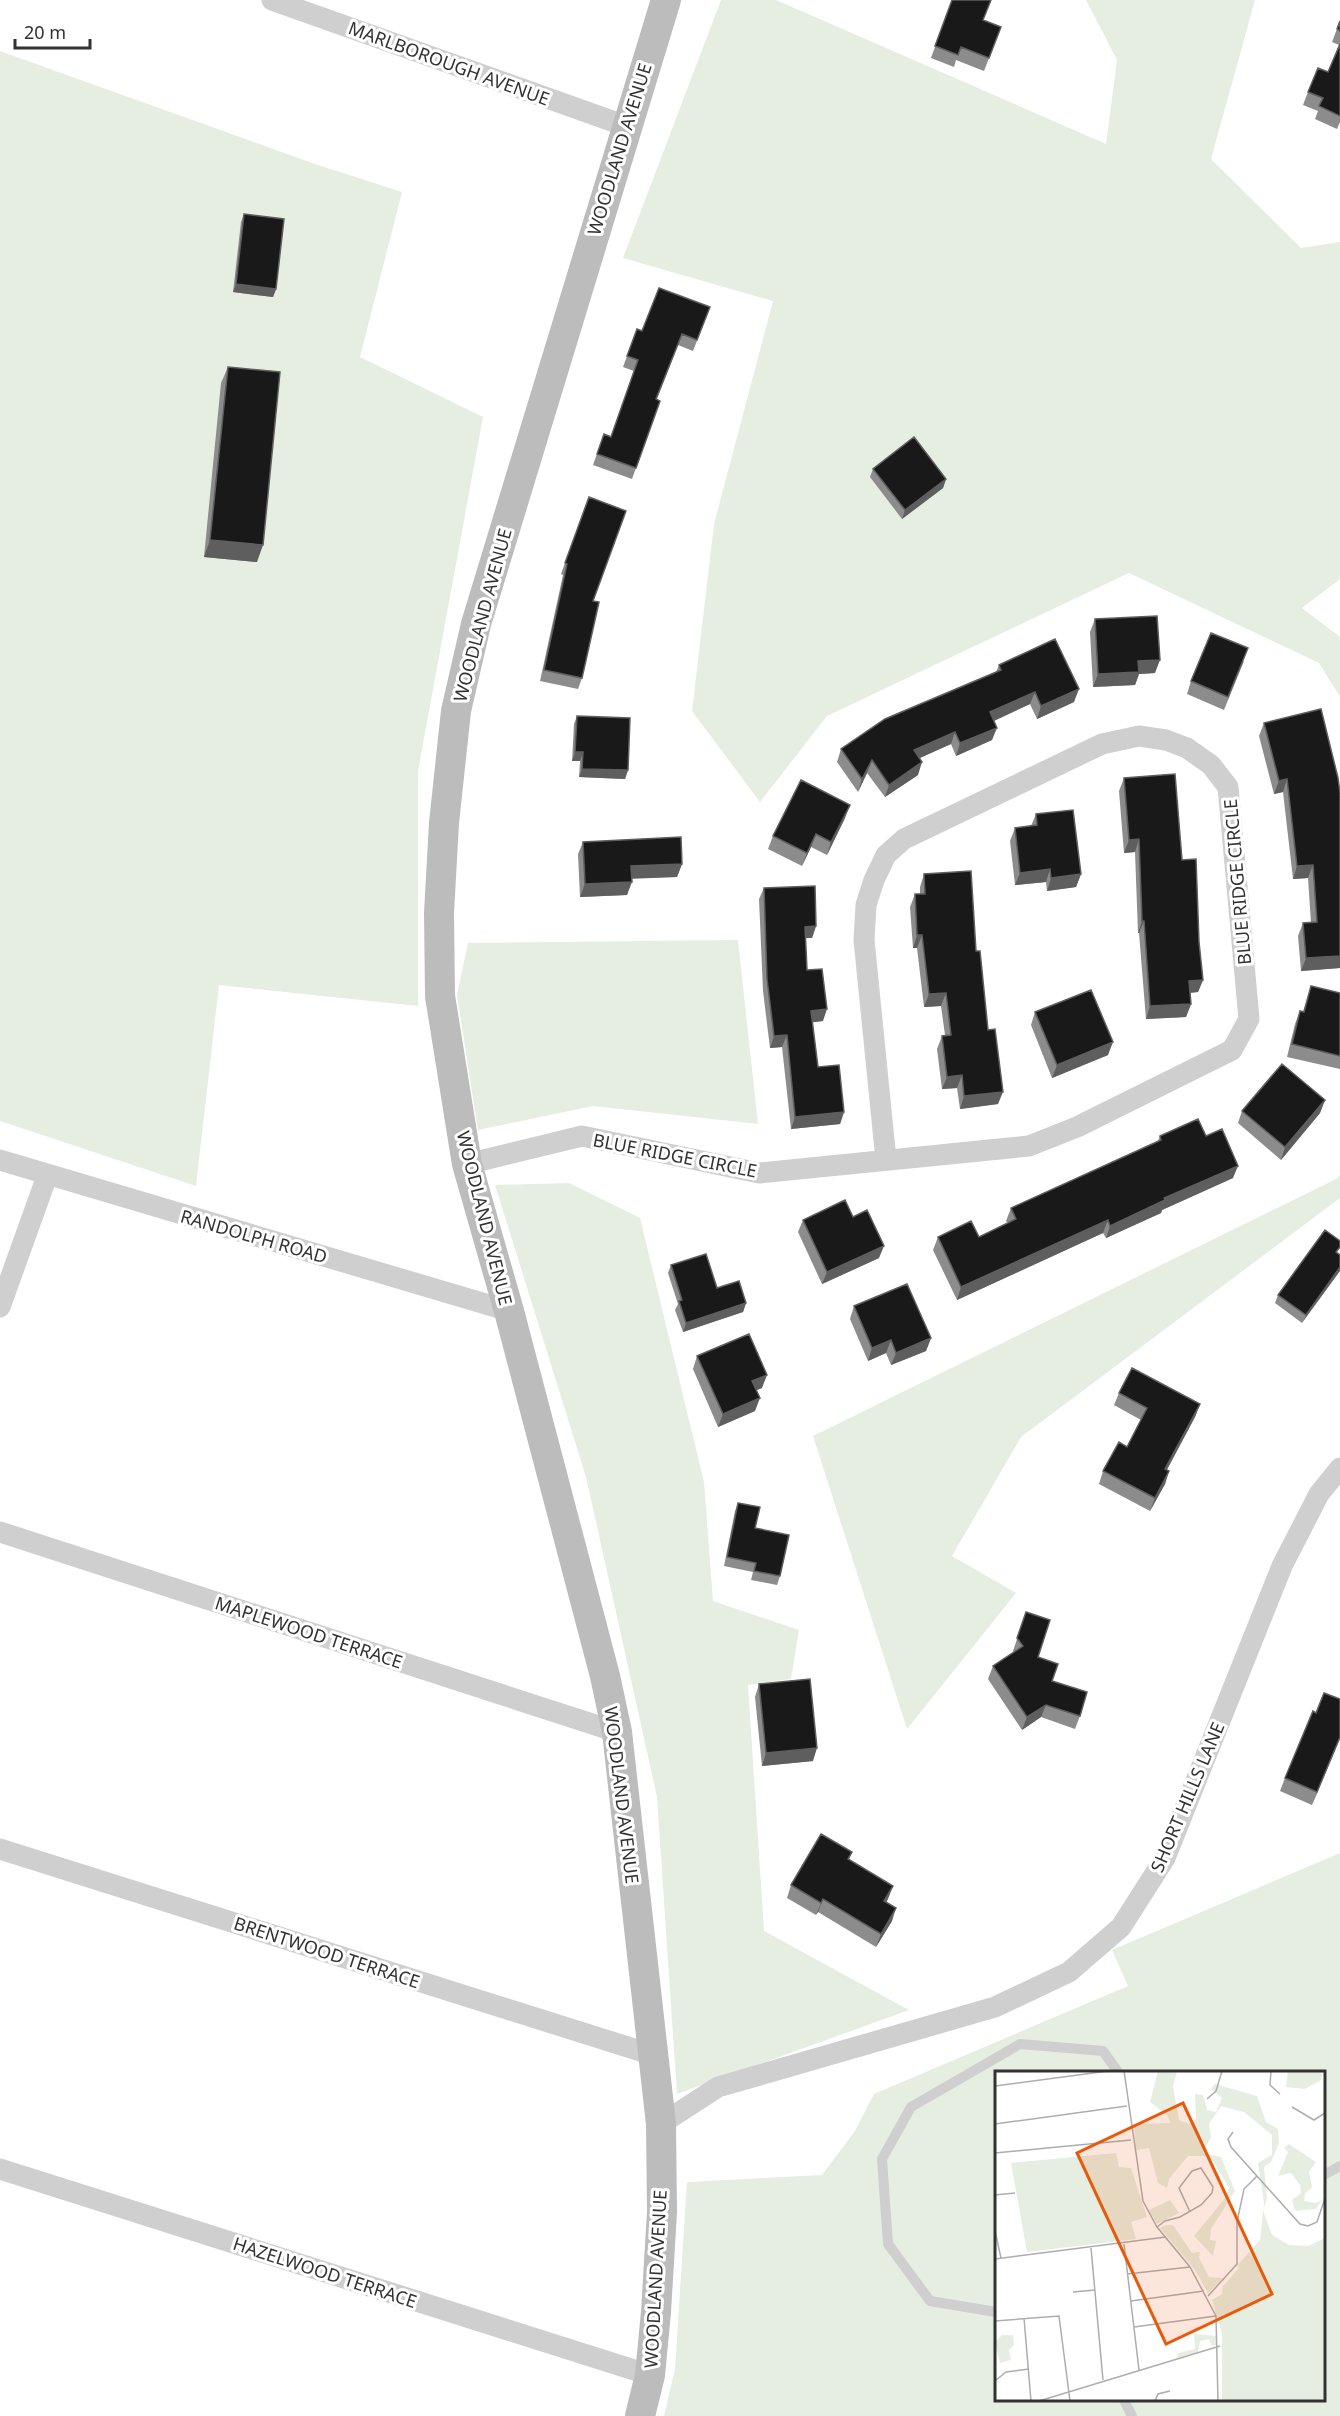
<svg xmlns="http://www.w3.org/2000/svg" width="1340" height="2416" viewBox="0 0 1340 2416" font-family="'Noto Sans',sans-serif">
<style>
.green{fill:#e5eee0;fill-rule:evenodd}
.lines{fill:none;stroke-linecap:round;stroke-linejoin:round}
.lane{stroke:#cfcfcf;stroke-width:10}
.street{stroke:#cfcfcf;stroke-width:21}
.secondary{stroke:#bcbcbc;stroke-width:30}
.wall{fill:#8c8c8c}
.shaded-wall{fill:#5e5e5e}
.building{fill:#191919;stroke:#5e5e5e;stroke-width:1.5}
.labels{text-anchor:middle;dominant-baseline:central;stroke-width:6;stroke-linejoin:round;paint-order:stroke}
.street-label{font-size:18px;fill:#323232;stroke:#fff}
.inset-road{fill:none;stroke:#adadad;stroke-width:1.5}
.view{fill:#e8590c;fill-opacity:0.15;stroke:#e8590c;stroke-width:3}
.inset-edge{fill:none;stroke:#323232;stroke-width:3}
</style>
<rect width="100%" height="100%" fill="#fff"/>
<!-- green -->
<path class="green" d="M721 0H776L1106 144 1117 60 1086 0H1255L1211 159 1301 248 1340 242V579L1302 608 1340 637V697L1319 663 1129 573 827 716 760 802 692 711 714 524 773 301 623 258Z
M0 51 315 164 402 192 360 357 483 417 418 771V1006L219 985 196 1186 0 1121Z
M738 940 758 1124 593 1106 478 1130 457 995 468 943Z
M1340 1175V1198L1021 1437 952 1556 1016 1593 907 1729 813 1436 1336 1179Z
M569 1183 640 1218 704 1482 713 1601 799 1630 791 1679 748 1685 764 1931 909 2010 677 2094 657 1797 586 1477 495 1185Z
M1340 1853V2416H664L675 2369 687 2182 822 2175 855 2131 874 2094 1128 1986 1112 1950ZM996 2072H1324V2400H996Z"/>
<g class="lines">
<!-- lane -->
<path class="lane" d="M1324 2175 1340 2166
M996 2312 930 2301 888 2244 882 2159 911 2107 1020 2044 1103 2051 1118 2072
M1124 2400 1132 2416"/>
<!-- street -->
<path class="street" d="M272 0 626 126
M0 1160 509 1311
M467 1164 582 1136 759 1173 1029 1146 1077 1127 1232 1050 1249 1019 1228 787 1211 765 1187 748 1166 740 1139 736 1102 744 904 839 886 855 874 880 866 905 864 940 886 1160
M0 1307 47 1176
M0 1532 617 1732
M0 1849 653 2055
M661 2124 718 2087 995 2007 1069 1972 1121 1927 1165 1858 1282 1566 1319 1494 1340 1468
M0 2169 650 2375"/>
<!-- secondary -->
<path class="secondary" d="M640 2416 650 2375 656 2312 662 2212 661 2124 617 1732 605 1676 509 1311 467 1164 440 996 439 913 444 823 456 711 476 624 666 0"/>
</g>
<!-- wall -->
<path class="wall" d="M952 0 983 20 1001 27 984 71 956 60 954 67 931 58Z
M1340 21V122L1337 129 1315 119 1318 111 1303 105 1308 92 1328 72 1339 45 1332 42Z
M244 214 276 289 273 297 233 292 241 222Z
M710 307 693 351 678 345 657 399 660 401 632 479 593 465 604 434 611 436 634 371 623 367 637 329 642 331Z
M228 367 257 562 204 557 221 383Z
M873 469 946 479 943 488 902 519 870 477Z
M589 497 593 601 582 678 578 689 540 681 563 575 561 574Z
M1095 619 1155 673 1139 674 1135 685 1093 687 1090 632Z
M1244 661 1224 710 1187 694 1191 681Z
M999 665 1074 702 1037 719 1030 704 994 721 992 740 956 756 951 744 919 758 918 775 885 797 867 773 858 792 837 762 841 749 996 672Z
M1321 709 1340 968 1301 971 1298 936 1303 923H1311L1308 878 1293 879 1283 792 1274 794 1259 736 1264 723Z
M577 716 628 770 625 779 579 777 580 761H572L574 724Z
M1124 778 1182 860 1199 942 1203 980 1198 992 1190 993 1191 1004 1186 1017 1146 1019 1139 933H1138L1135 852 1124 853 1119 791Z
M1036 814 1081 874 1076 887 1047 891 1046 882 1015 885 1010 841 1015 828 1031 826Z
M845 818 827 855 811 847 802 866 768 849 773 836Z
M583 842 682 864 677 877 631 878 627 895 580 897 578 854Z
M924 874 976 951 988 1030 998 1104 960 1109 957 1088 942 1089 937 1049 942 1036 945 1035 941 1006 924 1007 917 948H913L910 907 915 894H920V887Z
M764 888 816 926 812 938H805L807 970 823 1021 812 1022 818 1067 844 1112 840 1124 791 1129 782 1047 770 1048 763 991 759 899Z
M1311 986 1340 993V1069L1287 1057 1295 1024 1300 1011 1303 1012Z
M1035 1012 1108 1055 1052 1078 1031 1025Z
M1325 1100 1320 1113 1281 1160 1238 1123 1242 1111Z
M1160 1136H1206L1233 1178 1162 1210 1161 1213 1106 1238 1103 1233 957 1300 933 1250 938 1237H979L1008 1223 1006 1221 1011 1208 1158 1141Z
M803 1220 879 1258 822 1284 798 1232Z
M1338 1254 1302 1323 1275 1303 1278 1295Z
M671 1265 746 1303 743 1312 683 1332 675 1310 678 1304 668 1273Z
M854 1306 931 1338 926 1351 891 1365 886 1353 868 1361 850 1319Z
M697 1356 762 1388 756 1390 755 1411 718 1427 693 1369Z
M1119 1393 1200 1404 1195 1417 1167 1470 1169 1471 1165 1484 1150 1511 1099 1484 1103 1471 1127 1447 1141 1420 1114 1405Z
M738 1503 755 1528 780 1576 777 1585 751 1580 753 1572 724 1566 735 1511Z
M1026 1612 1038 1657 1052 1681 1080 1716 1075 1729 1041 1717 1022 1730 988 1679 993 1666 1014 1652 1013 1651Z
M759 1684 813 1761 762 1766 755 1697Z
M1316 1713 1340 1738 1312 1805 1280 1791 1285 1778Z
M852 1852 849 1860 893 1886 886 1902 892 1921 876 1947 818 1912 816 1915 787 1898 791 1885Z"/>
<!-- shaded-wall -->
<path class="shaded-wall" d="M236 284 276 289 273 297 233 292Z
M946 479 943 488 902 519 905 510Z
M210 540 263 545 257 562 204 557Z
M1160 660 1155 673 1139 674 1135 685 1093 687 1098 674 1138 661Z
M1079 689 1074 702 1037 719 1041 706Z
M1035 692 1030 704 985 725 990 712Z
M997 728 992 740 956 756 960 743Z
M955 732 951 744 909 763 914 750Z
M575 752H583L580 761H572Z
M872 760 867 773 858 792 862 779Z
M922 762 918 775 885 797 889 785Z
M582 769 628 770 625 779 579 777Z
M1287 779 1283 792 1274 794 1279 781Z
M850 805 845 818 827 855 831 842Z
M816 834 811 847 802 866 807 853Z
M1139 839 1135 852 1124 853 1129 840Z
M682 864 677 877 626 879 631 866Z
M1313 865 1308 878 1293 879 1297 866Z
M1050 869 1046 882 1015 885 1020 873Z
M1081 874 1076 887 1047 891 1051 878Z
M632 882 627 895 580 897 585 884Z
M1142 921H1144L1139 933H1138Z
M816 926 812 938H801L805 927Z
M917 935H922L917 948H913Z
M1340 956V968L1301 971 1306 958Z
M1203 980 1198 992 1185 993 1189 981Z
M946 993 941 1006 924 1007 929 994Z
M1191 1004 1186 1017 1146 1019 1150 1006Z
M827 1009 823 1021 807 1023 811 1011Z
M787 1035 782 1047 770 1048 774 1036Z
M1113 1042 1108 1055 1052 1078 1057 1065Z
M962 1075 957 1088 942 1089 947 1077Z
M1003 1092 998 1104 960 1109 964 1096Z
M1325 1100 1320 1113 1281 1160 1285 1147Z
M844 1112 840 1124 791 1129 795 1117Z
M1238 1166 1233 1178 1162 1210 1161 1213 1106 1238 1110 1226 1164 1198Z
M1108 1220 1103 1233 957 1300 961 1287Z
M884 1246 879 1258 822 1284 827 1272Z
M1340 1267V1271L1302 1323 1306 1315Z
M746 1303 743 1312 683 1332 686 1323Z
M931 1338 926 1351 891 1365 896 1353Z
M891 1340 886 1353 868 1361 872 1348Z
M767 1375 762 1388 747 1394 752 1381Z
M760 1398 755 1411 718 1427 723 1414Z
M1200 1404 1195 1417 1160 1482 1165 1469Z
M1169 1471 1165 1484 1150 1511 1155 1498Z
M1046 1705 1041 1717 1022 1730 1027 1717Z
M1340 1737V1738L1312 1805 1317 1792Z
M817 1748 813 1761 762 1766 766 1753Z
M893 1886 888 1899 880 1914 884 1901Z
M823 1899 818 1912 816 1915 821 1903Z
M896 1908 892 1921 876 1947 881 1934Z"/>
<!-- building -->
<path class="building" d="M952 0H991L983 20 1001 27 989 58 961 47 958 55 935 46Z
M1340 21V31L1337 29Z
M1340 44V116L1319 106 1323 98 1308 92 1318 68 1328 72Z
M244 214 284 219 276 289 236 284Z
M659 288 710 307 697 340 682 334 656 399 660 401 636 468 597 454 604 434 611 437 638 360 627 356 637 329 642 331Z
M228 367 280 372 263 545 210 540Z
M914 437 946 479 905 510 873 469Z
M589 497 626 511 593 601 599 602 582 678 544 670 567 564 565 563Z
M1157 616 1160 660 1138 661 1139 672 1098 674 1095 619Z
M1211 633 1248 648 1228 697 1191 681Z
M1055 639 1079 689 1041 706 1035 692 990 712 997 728 960 743 955 732 914 750 922 762 889 785 872 760 862 779 841 749 885 719 1001 670 999 665Z
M1321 709 1338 778 1340 793V956L1306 958 1303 923 1317 922 1313 865 1297 866 1287 779 1279 781 1264 723Z
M577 716 630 718 628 770 582 769 583 752H575Z
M1175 774 1182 860 1196 859 1199 942 1203 980 1189 981 1191 1004 1150 1006 1144 921H1142L1139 839 1129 840 1124 778Z
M801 780 850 805 831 842 816 834 807 853 773 836Z
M1073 810 1081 874 1051 878 1050 869 1020 873 1015 828 1037 825 1036 814Z
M681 837 682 864 631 866 632 882 585 884 583 842Z
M971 871 976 951H980L988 1030 995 1029 1003 1092 964 1096 962 1075 947 1077 942 1036 951 1035 946 993 929 994 922 935H917L915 894H925L924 874Z
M815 886 816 926 805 927 807 970 822 969 827 1009 811 1011 818 1067 839 1065 844 1112 795 1117 787 1035 774 1036 767 979 764 888Z
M1311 986 1340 993V1056L1292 1044 1300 1011 1304 1012Z
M1091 990 1113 1042 1057 1065 1035 1012Z
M1282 1064 1325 1100 1285 1147 1242 1111Z
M1198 1119 1206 1136 1222 1129 1238 1166 1164 1198 1165 1200 1110 1226 1108 1220 961 1287 938 1237 971 1221 979 1237 1016 1219 1011 1208 1161 1140 1160 1136Z
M845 1200 853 1217 867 1210 884 1246 827 1272 803 1220Z
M1325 1230 1340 1241V1247L1336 1252 1340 1255V1267L1306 1315 1278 1295Z
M706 1254 717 1288 739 1281 746 1303 686 1323 679 1301 682 1300 671 1265Z
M907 1284 931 1338 896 1353 891 1340 872 1348 854 1306Z
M749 1334 767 1375 752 1381 760 1398 723 1414 697 1356Z
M1132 1368 1200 1404 1165 1469 1169 1471 1155 1498 1103 1471 1119 1442 1127 1447 1147 1408 1119 1393Z
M738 1503 760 1507 755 1528 789 1535 780 1576 754 1571 756 1563 727 1557Z
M1026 1612 1050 1620 1038 1657 1058 1664 1052 1681 1087 1692 1080 1716 1046 1705 1027 1717 993 1666 1023 1646 1017 1638Z
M810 1679 817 1748 766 1753 759 1684Z
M1324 1693 1340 1699V1737L1317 1792 1285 1778 1313 1711 1316 1713Z
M821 1834 852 1852 848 1859 893 1886 884 1901 896 1908 881 1934 823 1899 821 1903 791 1885Z"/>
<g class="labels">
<!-- street labels -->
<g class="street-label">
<text transform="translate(449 63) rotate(20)">MARLBOROUGH AVENUE</text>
<text transform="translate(619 149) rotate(-73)">WOODLAND AVENUE</text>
<text transform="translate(482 615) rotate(-75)">WOODLAND AVENUE</text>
<text transform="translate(1237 882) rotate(-95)">BLUE RIDGE CIRCLE</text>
<text transform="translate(675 1155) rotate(11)">BLUE RIDGE CIRCLE</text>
<text transform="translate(485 1218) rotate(76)">WOODLAND AVENUE</text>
<text transform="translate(254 1236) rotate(16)">RANDOLPH ROAD</text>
<text transform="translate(309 1632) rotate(18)">MAPLEWOOD TERRACE</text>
<text transform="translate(622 1795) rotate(83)">WOODLAND AVENUE</text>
<text transform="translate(1187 1797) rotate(-67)">SHORT HILLS LANE</text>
<text transform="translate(327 1952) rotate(18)">BRENTWOOD TERRACE</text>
<text transform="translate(325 2272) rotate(18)">HAZELWOOD TERRACE</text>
<text transform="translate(655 2279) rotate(-87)">WOODLAND AVENUE</text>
</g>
</g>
<!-- overview -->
<g transform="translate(995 2071)">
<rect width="330" height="330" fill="#fff"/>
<path d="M163 0H182L178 16 184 49 194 53 201 48 200 23 208 24 212 39 221 41 227 27 216 18 220 13 262 25 271 51 283 58 284 72 276 91 269 96 272 128 268 139 277 164 294 174 313 175 330 167V330H227V262L217 229 227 223 228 215 244 197 242 195 265 169 269 132 263 92 277 84V64L249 41 226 35 214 53 216 66 208 82 226 86 240 120 216 158 215 169 221 170 218 185 199 165 231 126 234 117 218 90 211 85H193L174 108 172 117 163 112 154 77 141 79 139 53 175 52 173 45 155 31ZM293 0H328L326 9 310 18 291 16ZM294 73 321 91 314 101 317 116 310 123 309 130 320 132 327 129 321 138 300 140 297 129 306 122 305 114 296 102 283 105 293 81 289 77ZM121 82 124 96 136 97 152 146 136 151 141 168 32 181 16 92ZM175 129 184 142 162 153 154 139ZM171 154H178L197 182 205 181 204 187 214 206 228 207 213 222 200 199 165 157ZM199 263 222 265V274L217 275 214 268 205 270 203 281 182 287 183 282 200 278ZM7 264H18L19 274 14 279 16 289 5 292 0 271Z" fill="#e5eee0"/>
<path class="inset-road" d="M129 0 148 130 162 156 195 196 221 245 223 330M276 0 275 14 285 23M0 15 113 0M212 28 221 20 227 0M297 36 319 49 330 42M0 53 132 35M238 61 233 68 236 76 305 153 313 155 322 151 330 127M0 82 136 69M0 124 20 122M162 156 170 150 185 146 206 134 217 122 218 116 206 97 197 100 184 117 195 141M0 160 6 187M129 173 144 299M96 177 108 309M0 188 171 166M132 203 195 196M78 221 100 219M213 225 242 193V151L249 118 262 105M136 230 209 220M29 247 36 330M0 250 64 245 75 330M139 256 221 245M0 310 11 301 34 298M44 330 225 275M160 330 163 323 175 320"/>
<path class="view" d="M188 32 277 223 171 273 82 82Z"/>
<rect width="330" height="330" class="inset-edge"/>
</g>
<!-- scale -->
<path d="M15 39v9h75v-9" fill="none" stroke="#323232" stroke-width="3"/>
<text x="24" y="39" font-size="18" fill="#323232" stroke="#ffffff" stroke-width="4.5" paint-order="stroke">20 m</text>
</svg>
